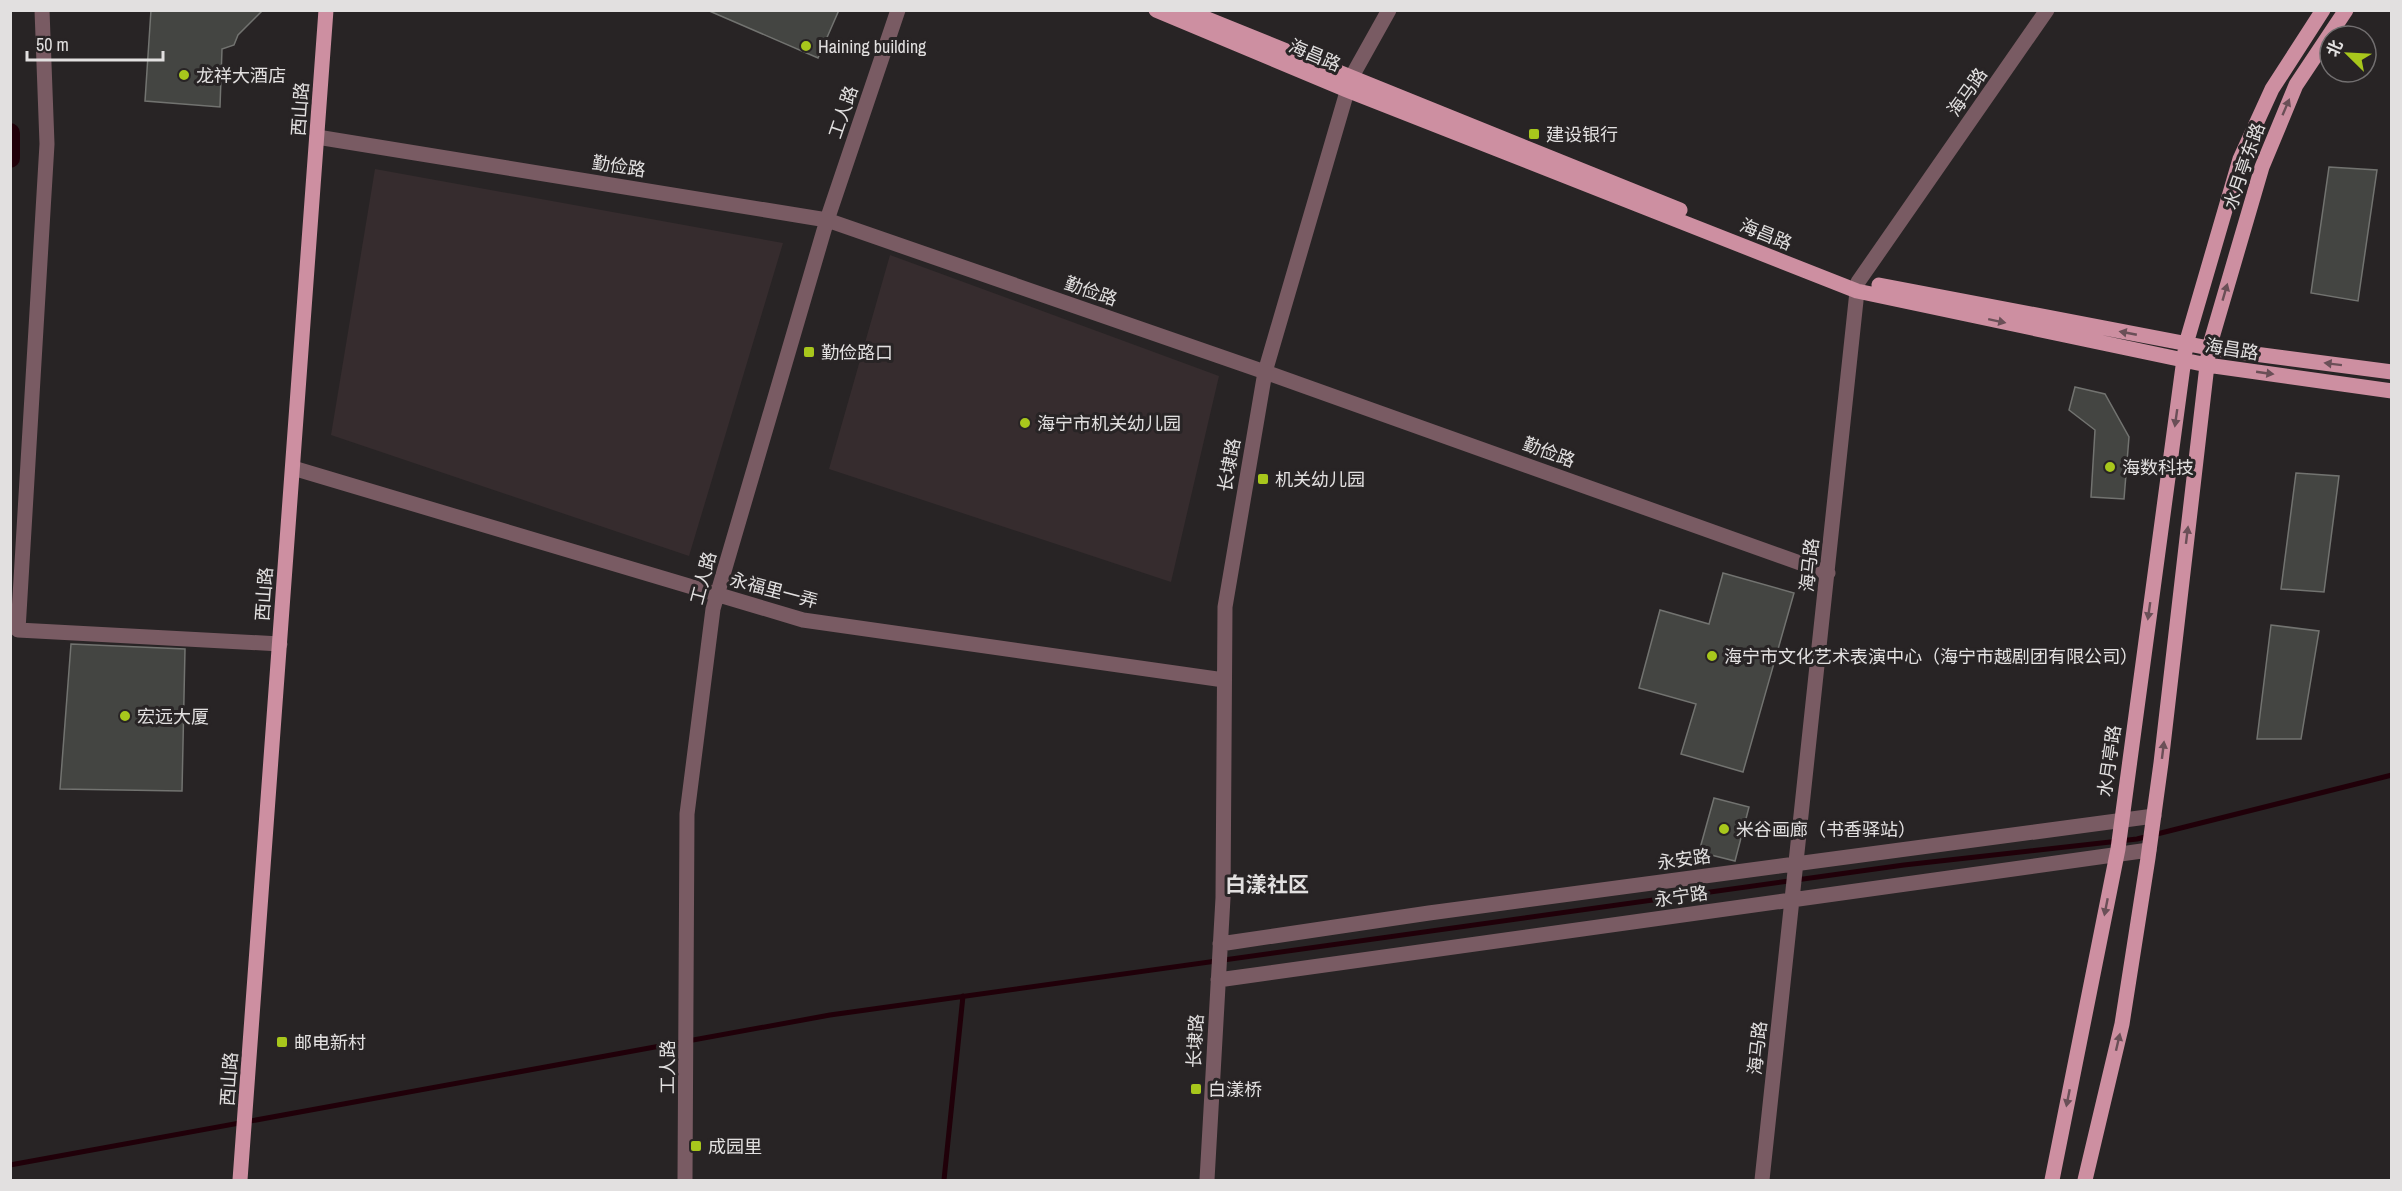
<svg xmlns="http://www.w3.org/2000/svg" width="2402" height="1191" viewBox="0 0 2402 1191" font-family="'Archivo Narrow','Noto Sans SC',sans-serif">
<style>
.built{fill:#362c2e}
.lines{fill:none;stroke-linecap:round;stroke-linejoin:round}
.stream{stroke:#200009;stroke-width:5}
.canal{stroke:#200009;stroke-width:20}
.building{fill:#444542;stroke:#727370;stroke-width:1.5}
.minor{stroke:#795b63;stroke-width:15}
.major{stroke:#cd8fa1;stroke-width:15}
.oneway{fill:#6a4f57}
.poi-dot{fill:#a8c71c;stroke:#282425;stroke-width:2}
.labels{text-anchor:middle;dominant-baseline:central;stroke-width:6;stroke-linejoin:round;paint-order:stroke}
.poi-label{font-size:18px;fill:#e2e0e0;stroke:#282425;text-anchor:start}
.street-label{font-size:18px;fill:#e2e0e0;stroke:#282425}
.quarter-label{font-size:21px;font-weight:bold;fill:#e2e0e0;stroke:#282425}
</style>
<rect width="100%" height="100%" fill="#282425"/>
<!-- built -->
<path class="built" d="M375 169 783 243 689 556 331 435Z
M890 255 1219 376 1171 582 829 469Z"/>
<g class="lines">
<!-- stream -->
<path class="stream" d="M10 1165 830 1015 1904 865 2137 839 2392 775
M944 1180 963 996"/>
<!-- canal -->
<path class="canal" d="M10 133V158"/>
</g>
<!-- building -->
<path class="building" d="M151 10H263L238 35 234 45 222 49 220 107 145 101Z
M707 10H839L818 58Z
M2329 167 2377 170 2358 301 2311 293Z
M2075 387 2105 394 2129 437 2124 499 2091 497 2095 430 2069 410Z
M2296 473 2339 476 2324 592 2281 589Z
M1723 573 1794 593 1743 772 1681 754 1696 704 1639 688 1660 610 1709 624Z
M2271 625 2319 631 2301 739H2257Z
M71 644 185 649 182 791 60 789Z
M1714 798 1749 807 1735 861 1699 852Z"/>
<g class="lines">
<!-- minor -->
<path class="minor" d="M42 10 47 144 18 630 280 644
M317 137 827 220 1265 372 1828 573
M293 468 803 620 1224 680
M1220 944 1429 913 2154 816
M1218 980 2149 850
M685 1180 687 814 713 609 827 220 898 10
M1207 1180 1223 898 1225 607 1265 372 1351 78 1389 10
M1762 1180 1858 282 2047 10"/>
<!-- major -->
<path class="major" d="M1156 10 1347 90 1857 291 2207 365 2392 391
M1185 10 1680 210
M1879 285 2209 348 2392 372
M240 1180 326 10
M2052 1180 2118 849 2186 344 2240 159 2272 89 2323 10
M2085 1180 2122 1024 2148 858 2161 763 2209 348 2262 167 2296 85 2346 10"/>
</g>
<!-- one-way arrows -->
<defs><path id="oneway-solid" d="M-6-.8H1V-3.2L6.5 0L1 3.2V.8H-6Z" transform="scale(1.5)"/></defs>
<g class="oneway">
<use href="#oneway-solid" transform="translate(2286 107) rotate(-67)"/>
<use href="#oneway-solid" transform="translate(2225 292) rotate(-74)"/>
<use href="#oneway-solid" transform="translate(1997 321) rotate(12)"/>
<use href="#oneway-solid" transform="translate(2128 333) rotate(-169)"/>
<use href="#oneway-solid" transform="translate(2333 364) rotate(-173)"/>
<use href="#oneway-solid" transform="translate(2265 373) rotate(8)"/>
<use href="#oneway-solid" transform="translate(2176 418) rotate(98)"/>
<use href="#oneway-solid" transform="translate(2187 535) rotate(-83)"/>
<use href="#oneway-solid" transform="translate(2149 611) rotate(98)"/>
<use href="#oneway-solid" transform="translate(2163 750) rotate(-83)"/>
<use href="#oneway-solid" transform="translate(2106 907) rotate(101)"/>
<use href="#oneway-solid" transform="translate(2118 1042) rotate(-77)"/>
<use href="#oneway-solid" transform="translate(2068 1098) rotate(101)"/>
</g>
<!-- markers -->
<g class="poi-dot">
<circle cx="806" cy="46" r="6"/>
<circle cx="184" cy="75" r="6"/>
<rect x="1528" y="128" width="12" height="12" rx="3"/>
<rect x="803" y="346" width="12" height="12" rx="3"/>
<circle cx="1025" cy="423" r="6"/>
<circle cx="2110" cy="467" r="6"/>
<rect x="1257" y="473" width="12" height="12" rx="3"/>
<circle cx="1712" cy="656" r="6"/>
<circle cx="125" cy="716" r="6"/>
<circle cx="1724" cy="829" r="6"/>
<rect x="276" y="1036" width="12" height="12" rx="3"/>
<rect x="1190" y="1083" width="12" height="12" rx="3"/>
<rect x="690" y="1140" width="12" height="12" rx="3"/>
</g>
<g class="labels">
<!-- poi labels -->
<g class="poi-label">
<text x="818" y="46">Haining building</text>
<text x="196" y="75">龙祥大酒店</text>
<text x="1546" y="134">建设银行</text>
<text x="821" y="352">勤俭路口</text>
<text x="1037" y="423">海宁市机关幼儿园</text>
<text x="2122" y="467">海数科技</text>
<text x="1275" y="479">机关幼儿园</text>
<text x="1724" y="656">海宁市文化艺术表演中心（海宁市越剧团有限公司）</text>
<text x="137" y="716">宏远大厦</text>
<text x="1736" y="829">米谷画廊（书香驿站）</text>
<text x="294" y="1042">邮电新村</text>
<text x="1208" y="1089">白漾桥</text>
<text x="708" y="1146">成园里</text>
</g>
<!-- street labels -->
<g class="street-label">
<text transform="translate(1315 55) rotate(23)">海昌路</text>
<text transform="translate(1967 92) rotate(-55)">海马路</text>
<text transform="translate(300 109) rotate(-86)">西山路</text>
<text transform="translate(843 112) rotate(-71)">工人路</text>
<text transform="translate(619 166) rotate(9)">勤俭路</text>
<text transform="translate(2244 166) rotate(-71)">水月亭东路</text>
<text transform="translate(1766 234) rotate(22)">海昌路</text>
<text transform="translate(1091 291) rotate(19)">勤俭路</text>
<text transform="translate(2232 349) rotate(9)">海昌路</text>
<text transform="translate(1549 452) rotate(20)">勤俭路</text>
<text transform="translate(1229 465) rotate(-80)">长埭路</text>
<text transform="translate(1809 565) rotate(-84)">海马路</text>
<text transform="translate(703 578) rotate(-75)">工人路</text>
<text transform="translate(774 590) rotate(15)">永福里一弄</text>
<text transform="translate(264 594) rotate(-86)">西山路</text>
<text transform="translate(2109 761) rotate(-82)">水月亭路</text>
<text transform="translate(1684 859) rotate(-8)">永安路</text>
<text transform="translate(1681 896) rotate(-8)">永宁路</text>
<text transform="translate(1195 1041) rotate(-87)">长埭路</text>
<text transform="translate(1757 1048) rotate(-84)">海马路</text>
<text transform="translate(667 1067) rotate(-90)">工人路</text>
<text transform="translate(229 1079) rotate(-86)">西山路</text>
</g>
<!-- quarter labels -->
<g class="quarter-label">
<text x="1267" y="884">白漾社区</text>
</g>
</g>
<!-- border -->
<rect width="2402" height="1191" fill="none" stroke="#e2e0e0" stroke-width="24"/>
<!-- north arrow -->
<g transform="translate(2348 54) rotate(294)"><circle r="28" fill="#282425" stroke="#726f70" stroke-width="1.5"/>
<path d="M0-4.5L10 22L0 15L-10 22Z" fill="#a8c71c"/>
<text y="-9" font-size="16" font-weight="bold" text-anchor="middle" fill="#e2e0e0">北</text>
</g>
<!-- scale -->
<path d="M27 51v9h136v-9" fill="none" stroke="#e2e0e0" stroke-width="3"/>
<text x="36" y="51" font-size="18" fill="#e2e0e0" stroke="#282425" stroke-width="4.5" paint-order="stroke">50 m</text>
</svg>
